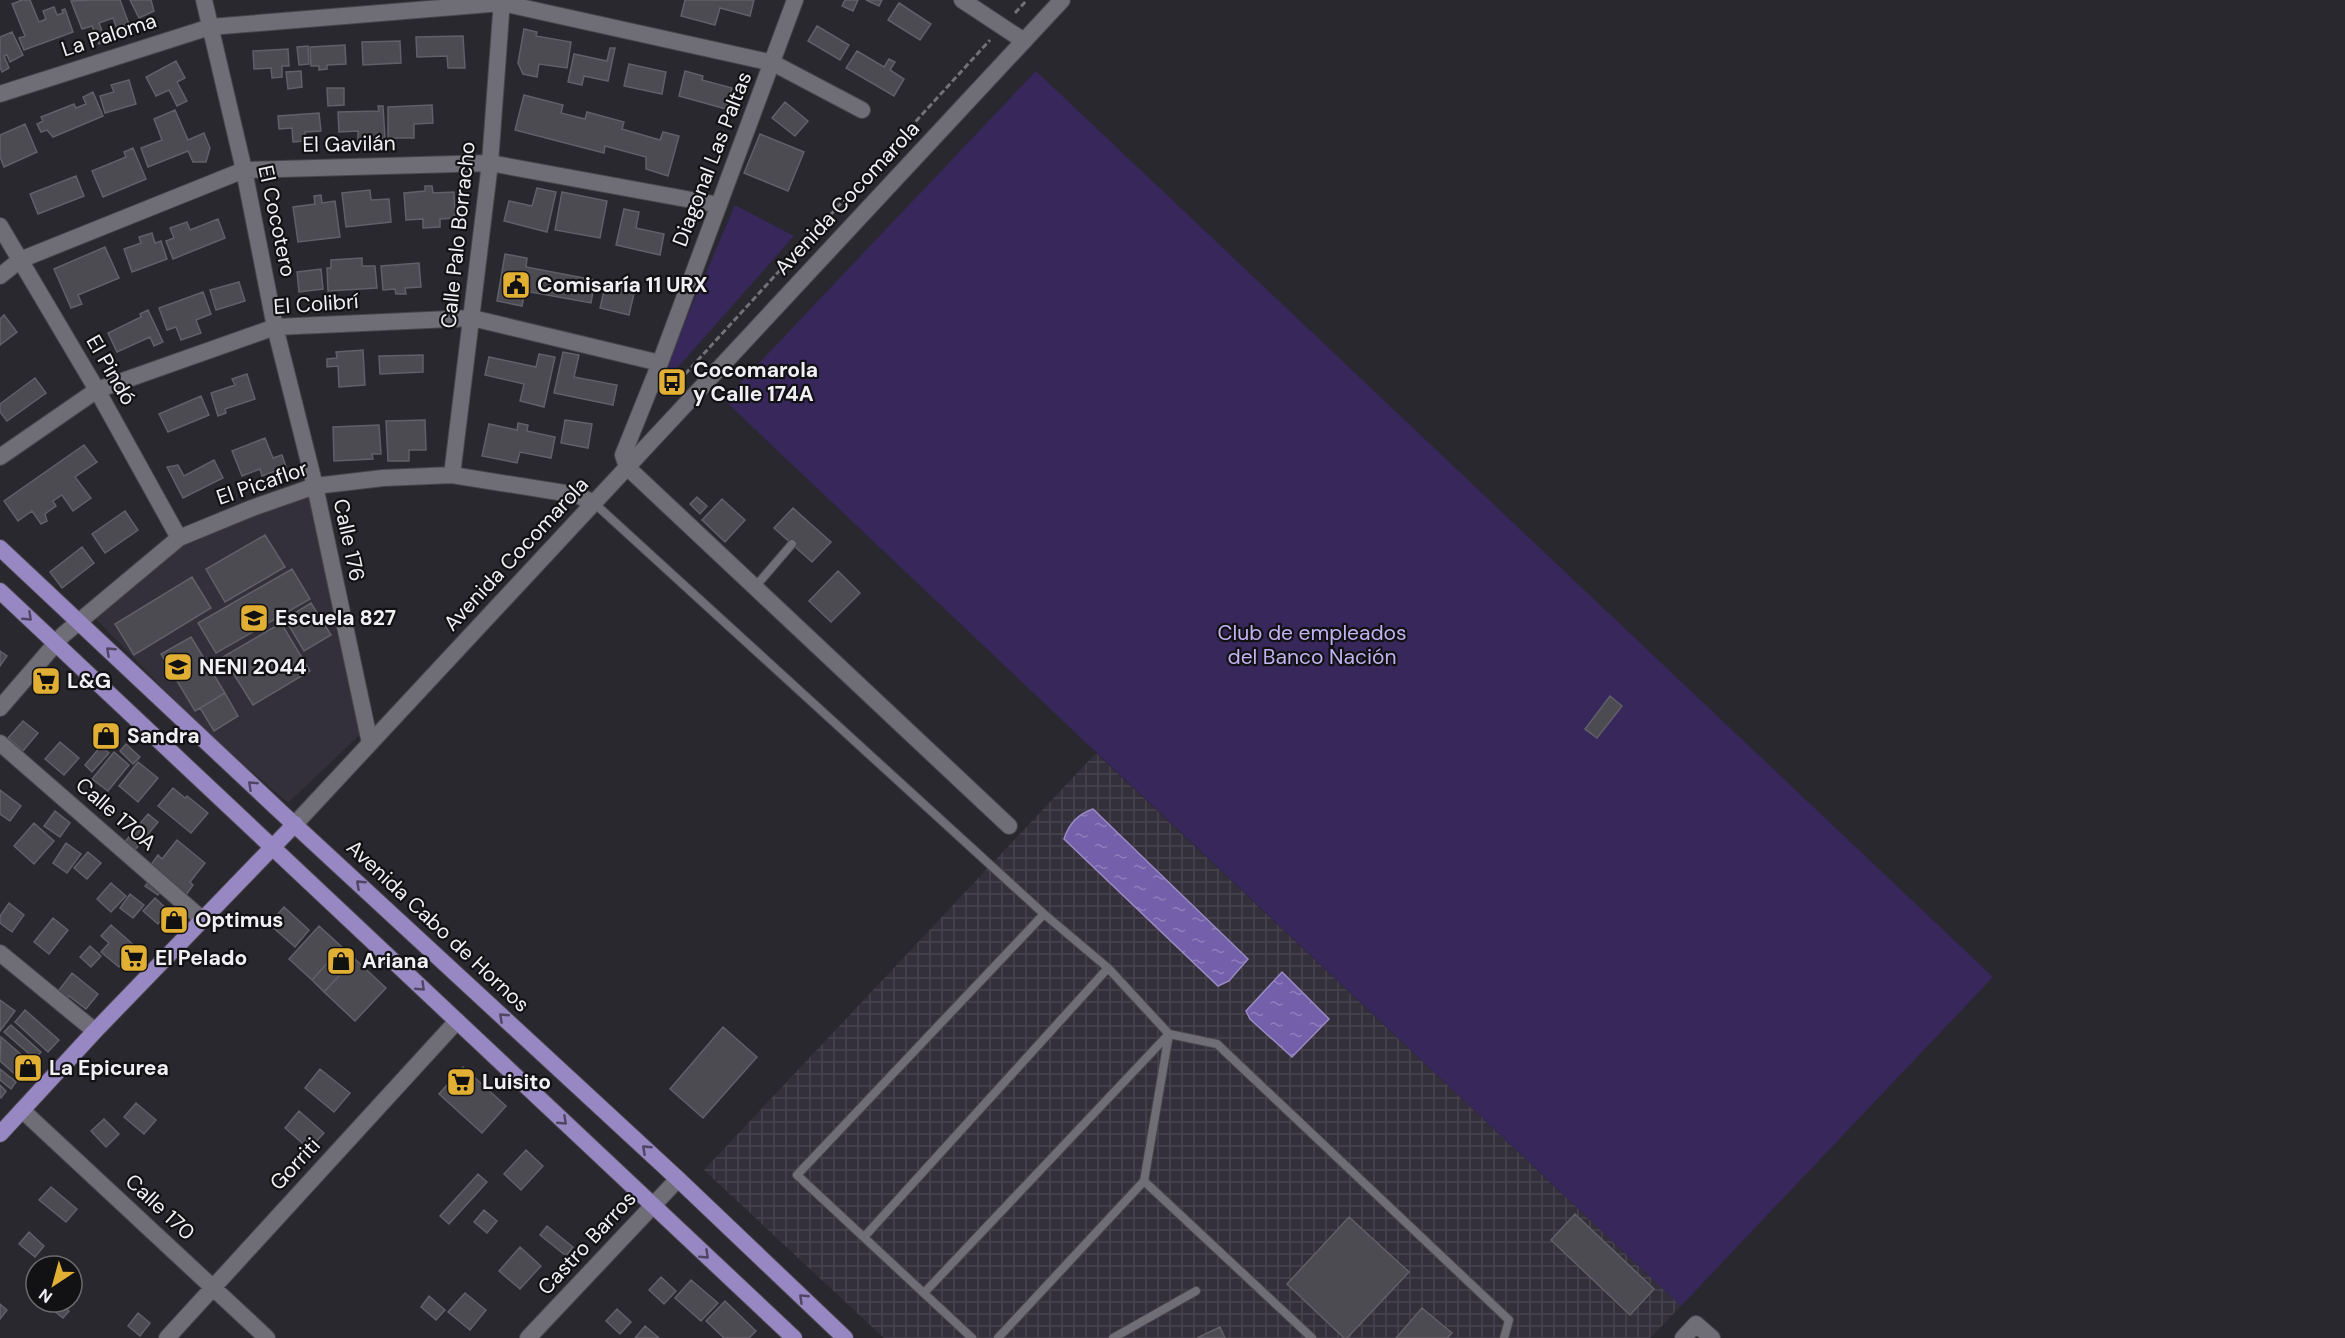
<svg xmlns="http://www.w3.org/2000/svg" width="2345" height="1338" viewBox="0 0 2345 1338" font-family="'DM Sans',sans-serif">
<style>
.built{fill:#33303c}
.industrial{fill:url(#industrial-grid)}
.green{fill:#37275b}
.water{fill:url(#water-ripples);stroke:#9a8ac1;stroke-width:1.5}
.building{fill:#4c4b52;stroke:#615f67;stroke-width:1.5}
.lines{fill:none;stroke-linecap:round;stroke-linejoin:round}
.service-casing{stroke:#48464b;stroke-width:10}
.minor-casing{stroke:#48464b;stroke-width:18}
.secondary-casing{stroke:#48464b;stroke-width:18}
.primary-casing{stroke:#48464b;stroke-width:18}
.path{stroke:#727176;stroke-width:3;stroke-dasharray:6 3;stroke-linecap:butt}
.service{stroke:#6f6d75;stroke-width:8}
.minor{stroke:#6f6d75;stroke-width:16}
.secondary{stroke:#6f6d75;stroke-width:16}
.primary{stroke:#9787c2;stroke-width:16}
.oneway{stroke:#4e4662}
.labels{text-anchor:middle;dominant-baseline:central;stroke-width:4.5;stroke-linejoin:round;paint-order:stroke}
.street-label{font-size:21px;fill:#f1f0f4;stroke:#121114}
.poi-label{font-size:21px;font-weight:bold;fill:#f1f0f4;stroke:#121114;text-anchor:start}
.park-label{font-size:21px;fill:#c2b3f2;stroke:#121114}
</style>
<defs>
<pattern id="industrial-grid" width="8" height="8" patternUnits="userSpaceOnUse" patternTransform="scale(1.5)"><rect width="8" height="8" fill="#33303c"/><path d="M0 4h8M4 0v8" fill="none" stroke="#47444f"/></pattern>
<pattern id="water-ripples" width="26" height="14" patternUnits="userSpaceOnUse" patternTransform="scale(1.5)"><rect width="26" height="14" fill="#745fab"/><path d="M2 4q2-2 4 0t4 0M15 11q2-2 4 0t4 0" fill="none" stroke="#8f7ebb"/></pattern>
</defs>
<rect width="100%" height="100%" fill="#29282e"/>
<!-- built -->
<path class="built" d="M315 486 366 729 288 803 199 725 90 613 185 543Z"/>
<!-- industrial -->
<path class="industrial" d="M1096 753 1681 1306 1650 1338H884L704 1170Z"/>
<!-- green -->
<path class="green" d="M1036 71 1993 977 1681 1306 724 400Z
M735 205 794 236 671 375 664 370Z"/>
<!-- water -->
<path class="water" d="M1093 809 1248 959 1229 981 1218 986 1064 839C1069 823 1078 814 1093 809Z
M1282 972 1329 1019 1292 1057 1250 1019 1246 1011Z"/>
<!-- building -->
<path class="building" d="M22 0H30L39 22 46 19 43 11 54 7 57 15 63 13 62 10 65 9 73 32 24 50 19 38 25 36 12 4Z
M91 0H120L129 24 117 29 113 18 99 23 106 41 99 44 92 26 82 29 71 1Z
M130 0H151L154 11 139 18Z
M685 0H754L750 16 720 8 715 25 681 16Z
M845 0H858L853 11 842 6Z
M866 0H882L879 6Z
M899 3 931 24 920 40 888 20Z
M817 26 849 45 840 60 808 41Z
M524 29 537 32 536 36 571 42 567 68 539 64 537 77 523 74 518 63Z
M12 32 23 55 10 62 7 55 4 56 9 68 2 72 0 67V37Z
M463 36 465 68H448L447 56 417 57 416 37Z
M400 41 401 63 363 65 362 42Z
M345 45 346 64 327 65V69L319 70V66H311L310 47Z
M308 46 309 64 299 65 297 47Z
M610 48H615L608 81 584 76 582 85 568 82 574 54 607 61Z
M288 49 289 66H282V77L272 78 271 68 254 69 253 51Z
M857 51 884 67 889 59 895 62 890 70 904 79 894 96 846 68Z
M176 61 185 78 177 82 187 101 177 106 169 90 156 96 146 77Z
M629 64 666 72 662 94 624 86Z
M301 71 302 87 288 89 286 72Z
M685 71 703 76 702 80 732 88 726 109 679 96Z
M129 80 136 104 105 113 100 96 114 92 111 85Z
M327 88H344V105L328 106Z
M93 92 103 116 53 137 47 130 41 132 37 124 43 121 41 117 74 104 76 108 86 104 83 97Z
M524 95 563 105 561 113 585 119 587 112 624 122 622 129 660 140 663 132 679 136 668 176 646 169V157L605 146 604 153 515 130Z
M785 102 808 121 795 136 772 118Z
M432 105 433 123 414 124V138H388V107Z
M378 106H383L385 138 372 139 370 144H358V131L339 132 338 112 379 111Z
M175 110 188 140 204 133 210 148 206 162H193L188 151 148 167 141 148 162 140 154 119Z
M319 113 321 131 305 132V141L293 142 292 128 279 129 278 116Z
M25 124 37 152 4 167 0 157V135Z
M760 134 804 152 788 191 744 173Z
M133 148 146 179 103 197 92 171 126 157 124 152Z
M76 176 84 196 38 214 30 194Z
M425 186H432L433 193 454 192 455 218 440 219V227L423 228V219L406 220 404 193 425 191Z
M537 188 556 192 547 232 504 221 509 201 532 206Z
M370 190 371 200 389 199 391 222 346 227 342 193Z
M562 192 607 201 600 238 555 230Z
M321 195 322 203 335 201 340 237 298 242 293 207 315 204 314 196Z
M624 209 639 212 636 228 664 234 660 255 616 245Z
M218 219 225 238 173 259 166 241 174 238 170 228 187 222 190 230Z
M152 233 155 243 161 241 167 259 132 272 124 249 141 243 139 237Z
M105 247 119 278 78 295 82 304 71 308 54 269Z
M505 254 527 258 526 267 595 280 591 303 525 291 522 306 497 301Z
M362 258V266H375L377 288 328 291 327 268H331V260Z
M419 263 421 287 405 288 406 294H396L395 289 383 290 381 266Z
M321 269 323 289 299 292 297 272Z
M239 282 245 301 216 310 210 290Z
M606 282 635 289 629 315 600 308Z
M203 292 211 314 196 320 201 333 181 340 176 327 167 330 159 308Z
M148 310 163 342 154 346 150 337 117 352 108 333 141 317 140 314Z
M4 315 17 332 0 345V319Z
M363 350 365 385 339 387 338 366 327 367V359L337 358 336 352Z
M563 352 579 355 574 377 617 385 613 405 554 393Z
M539 354 555 357 544 407 520 401 524 384 485 375 489 357 536 367Z
M423 355V372L380 374 379 356Z
M247 374 255 399 225 409 226 413 218 416 211 393 235 385 232 379Z
M35 378 46 393 7 421 0 412V404Z
M201 396 209 415 168 432 159 414Z
M425 420 426 450H409V461H388L386 421Z
M565 420 592 424 588 448 561 443Z
M518 423 528 425 527 431 555 437 551 458 520 452 517 463 482 456 489 424 517 430Z
M379 425 381 454H372L373 459 334 461 333 427Z
M265 438 273 458 282 455 286 467 262 476 260 469 242 476 232 451Z
M84 445 97 462 75 477 91 498 73 511 62 495 53 501 56 506 45 514 47 521 41 524 32 511 18 521 4 501Z
M214 460 223 478 183 498 167 467 178 465 184 476Z
M697 497 707 506 700 514 690 504Z
M722 499 745 520 725 542 702 520Z
M793 508 831 542 812 562 774 528Z
M125 511 138 530 105 553 92 534Z
M265 535 285 567 225 602 206 569Z
M82 547 94 563 62 588 50 572Z
M292 569 310 599 216 653 198 623Z
M838 571 860 593 831 622 809 601Z
M192 577 211 608 134 655 115 624Z
M311 603 331 635 304 651 285 619Z
M281 623 310 671 253 705 223 657Z
M191 637 225 693 195 711 161 654Z
M0 651 7 656 0 666Z
M225 693 238 716 214 731 200 708Z
M1610 696 1622 706 1597 738 1585 729Z
M23 721 38 733 23 751 8 738Z
M104 726 116 740 107 747 95 734Z
M60 742 79 758 64 775 45 759Z
M126 744 140 757 133 764 120 751Z
M101 746 109 753 92 772 85 765Z
M114 752 129 765 108 791 92 779Z
M138 762 158 778 138 802 119 786Z
M173 788 185 798 187 796 208 813 191 833 158 806Z
M0 790 21 806 10 821 0 814Z
M55 811 70 823 60 837 44 826Z
M148 814 158 822 134 851 124 843Z
M34 823 54 841 34 864 14 846Z
M177 840 205 863 190 882 193 885 186 895 150 866 158 855 162 859Z
M66 843 81 854 67 873 53 863Z
M88 852 101 863 87 879 74 868Z
M150 880 162 889 158 895 145 886Z
M111 883 126 896 111 912 97 899Z
M130 894 144 905 133 918 120 908Z
M155 898 169 911 158 924 143 911Z
M9 903 24 915 12 932 0 923V916Z
M284 907 309 930 295 947 269 924Z
M53 918 68 930 49 954 34 942Z
M111 925 136 947 119 967 101 952 109 943 101 936Z
M319 926 342 947 312 980 289 959Z
M90 946 101 956 91 967 80 957Z
M342 947 355 959 324 992 312 980Z
M138 951 145 956 136 969 129 964Z
M355 959 386 988 355 1021 324 992Z
M72 973 98 994 86 1009 69 996 65 1001 56 994Z
M0 1000 15 1011 0 1031Z
M25 1010 59 1040 48 1052 15 1022Z
M11 1025 41 1052 35 1059 4 1032Z
M723 1027 757 1057 703 1118 670 1089Z
M1 1037 31 1063 18 1077 0 1061Z
M463 1067 506 1106 482 1133 439 1094Z
M0 1069 16 1082 11 1089 0 1080Z
M320 1069 350 1093 334 1112 305 1088Z
M0 1085 6 1091 1 1098 0 1097Z
M136 1103 156 1120 144 1134 124 1117Z
M299 1111 324 1133 309 1149 285 1128Z
M104 1119 119 1134 106 1147 91 1131Z
M526 1150 543 1166 521 1190 504 1174Z
M478 1174 487 1182 449 1224 440 1216Z
M51 1187 77 1209 66 1222 39 1200Z
M484 1210 497 1221 487 1233 474 1222Z
M1575 1214 1654 1289 1630 1315 1551 1240Z
M1349 1217 1409 1272 1347 1338H1344L1287 1284Z
M547 1226 573 1247 566 1256 540 1235Z
M29 1232 44 1246 35 1257 19 1244Z
M520 1247 541 1266 520 1289 499 1271Z
M661 1277 676 1291 664 1304 649 1290Z
M691 1280 718 1303 701 1321 675 1298Z
M465 1293 486 1310 470 1330 448 1312Z
M429 1296 445 1310 436 1320 421 1307Z
M725 1301 756 1331 749 1338H724L706 1321Z
M51 1302H58L69 1311 63 1318 48 1306Z
M0 1304 7 1310 0 1319Z
M1422 1308 1452 1333 1447 1338H1396Z
M617 1309 631 1322 620 1334 606 1321Z
M138 1313 150 1323 140 1336 128 1326Z
M645 1326 659 1338H635Z
M1220 1327 1225 1338H1197Z"/>
<g class="lines">
<!-- service casing -->
<g class="service-casing">
<path id="service" d="M594 503 1044 914 1108 968 1169 1034 1217 1044 1509 1320 1504 1338
M755 587 792 544
M1144 1181 1312 1338
M864 1237 1108 968
M924 1293 1168 1035
M972 1338 797 1175 1044 914
M998 1338 1144 1181 1169 1034
M1113 1338 1196 1291"/>
</g>
<!-- minor casing -->
<g class="minor-casing">
<path id="minor" d="M204 0 244 170 275 327 315 486 370 743
M795 0 660 363 623 455 627 467 1009 826
M962 0 1024 41
M0 94 210 27 502 3 773 63 862 110
M0 226 97 390 179 538
M0 276 20 260 244 170 490 163 719 205
M0 457 97 390 275 327 472 318 660 363
M452 475 490 163 502 0
M0 708 63 635 179 538 252 508 315 486 383 478 452 475 577 495 594 503
M0 743 202 919
M0 953 95 1031
M22 1110 267 1338
M167 1338 457 1021
M528 1338 678 1179
M1683 1338 1696 1324 1712 1338"/>
</g>
<!-- secondary casing -->
<g class="secondary-casing">
<path id="secondary" d="M295 824 1062 0"/>
</g>
<!-- primary casing -->
<g class="primary-casing">
<path id="primary" d="M0 548 283 814 678 1179 845 1338
M0 591 794 1338
M0 1134 95 1031 295 824"/>
</g>
<!-- path -->
<path class="path" d="M1015 13 1027 0
M667 394 990 40"/>
<!-- service -->
<use href="#service" class="service"/>
<!-- minor -->
<use href="#minor" class="minor"/>
<!-- secondary -->
<use href="#secondary" class="secondary"/>
<!-- primary -->
<use href="#primary" class="primary"/>
</g>
<!-- one-way arrows -->
<defs><path id="oneway-chevron" d="M-2-3.5L2.5 0L-2 3.5" fill="none" stroke-width="1.6" stroke-linecap="round" stroke-linejoin="round" transform="scale(1.5)"/></defs>
<g class="oneway">
<use href="#oneway-chevron" transform="translate(28 617) rotate(43)"/>
<use href="#oneway-chevron" transform="translate(110 651) rotate(-137)"/>
<use href="#oneway-chevron" transform="translate(252 785) rotate(-137)"/>
<use href="#oneway-chevron" transform="translate(360 884) rotate(-137)"/>
<use href="#oneway-chevron" transform="translate(421 987) rotate(44)"/>
<use href="#oneway-chevron" transform="translate(503 1017) rotate(-137)"/>
<use href="#oneway-chevron" transform="translate(563 1121) rotate(43)"/>
<use href="#oneway-chevron" transform="translate(646 1149) rotate(-137)"/>
<use href="#oneway-chevron" transform="translate(705 1255) rotate(43)"/>
<use href="#oneway-chevron" transform="translate(803 1298) rotate(-136)"/>
</g>
<!-- icons -->
<defs>
<g id="civic-square" transform="scale(1.5)"><rect x="-9" y="-9" width="18" height="18" rx="4" fill="#e1af34" stroke="#121114"/><path d="M-.6-6.5H3V-4.5H.6V-3L4-1V1h2V6H-6V1h2V-1L-.6-3ZM-1.2 2.5V6h2.4V2.5Z" fill="#111"/></g>
<g id="bus-square" transform="scale(1.5)"><rect x="-9" y="-9" width="18" height="18" rx="4" fill="#e1af34" stroke="#121114"/><path d="M-5-6H5V4H4V6H2V4H-2V6H-4V4H-5ZM-3.5-4V0h7V-4ZM-3.5 1.2v1.5H-2V1.2ZM2 1.2v1.5H3.5V1.2Z" fill="#111"/></g>
<g id="school-square" transform="scale(1.5)"><rect x="-9" y="-9" width="18" height="18" rx="4" fill="#e1af34" stroke="#121114"/><path d="M0-5L7-2L0 1L-7-2ZM-4 1L0 2.5L4 1V4Q0 6-4 4Z" fill="#111"/></g>
<g id="supermarket-square" transform="scale(1.5)"><rect x="-9" y="-9" width="18" height="18" rx="4" fill="#e1af34" stroke="#121114"/><path d="M-6-5.5h2.5l.6 2H6L4.5 2H-2.5L-4.4-4H-6ZM-1.5 3.2a1.3 1.3 0 1 0 .1 0ZM3 3.2a1.3 1.3 0 1 0 .1 0Z" fill="#111"/></g>
<g id="shop-square" transform="scale(1.5)"><rect x="-9" y="-9" width="18" height="18" rx="4" fill="#e1af34" stroke="#121114"/><path d="M-5-2.5h2.3a2.7 3.5 0 0 1 5.4 0H5L5.5 6h-11ZM-1.5-2.5h3a1.5 2.3 0 0 0-3 0Z" fill="#111"/></g>
</defs>
<g fill-rule="evenodd">
<use href="#civic-square" x="516" y="285"/>
<use href="#bus-square" x="672" y="382"/>
<use href="#school-square" x="254" y="618"/>
<use href="#school-square" x="178" y="667"/>
<use href="#supermarket-square" x="46" y="681"/>
<use href="#shop-square" x="106" y="736"/>
<use href="#shop-square" x="174" y="920"/>
<use href="#supermarket-square" x="134" y="958"/>
<use href="#shop-square" x="341" y="961"/>
<use href="#shop-square" x="28" y="1068"/>
<use href="#supermarket-square" x="461" y="1082"/>
</g>
<g class="labels">
<!-- street labels -->
<g class="street-label">
<text transform="translate(109 35) rotate(-18)">La Paloma</text>
<text transform="translate(349 144) rotate(-1)">El Gavilán</text>
<text transform="translate(712 159) rotate(-69)">Diagonal Las Paltas</text>
<text transform="translate(847 198) rotate(-47)">Avenida Cocomarola</text>
<text transform="translate(277 221) rotate(78)">El Cocotero</text>
<text transform="translate(458 235) rotate(-84)">Calle Palo Borracho</text>
<text transform="translate(316 304) rotate(-4)">El Colibrí</text>
<text transform="translate(111 370) rotate(60)">El Pindó</text>
<text transform="translate(262 483) rotate(-19)">El Picaflor</text>
<text transform="translate(349 540) rotate(78)">Calle 176</text>
<text transform="translate(516 554) rotate(-47)">Avenida Cocomarola</text>
<text transform="translate(116 814) rotate(41)">Calle 170A</text>
<text transform="translate(438 926) rotate(43)">Avenida Cabo de Hornos</text>
<text transform="translate(295 1164) rotate(-47)">Gorriti</text>
<text transform="translate(160 1207) rotate(43)">Calle 170</text>
<text transform="translate(587 1243) rotate(-47)">Castro Barros</text>
</g>
<!-- poi labels -->
<g class="poi-label">
<text x="537" y="285">Comisaría 11 URX</text>
<text x="693" y="370">Cocomarola<tspan x="693" dy="24">y Calle 174A</tspan></text>
<text x="275" y="618">Escuela 827</text>
<text x="199" y="667">NENI 2044</text>
<text x="67" y="681">L&amp;G</text>
<text x="127" y="736">Sandra</text>
<text x="195" y="920">Optimus</text>
<text x="155" y="958">El Pelado</text>
<text x="362" y="961">Ariana</text>
<text x="49" y="1068">La Epicurea</text>
<text x="482" y="1082">Luisito</text>
</g>
<!-- park labels -->
<g class="park-label">
<text x="1312" y="633">Club de empleados<tspan x="1312" dy="24">del Banco Nación</tspan></text>
</g>
</g>
<!-- north arrow -->
<g transform="translate(54 1284) rotate(216)"><circle r="28" fill="#121114" stroke="#6b6a6e" stroke-width="1.5"/>
<path d="M0-4.5L10 22L0 15L-10 22Z" fill="#e1af34"/>
<text y="-9" font-size="16" font-weight="bold" text-anchor="middle" fill="#f1f0f4">N</text>
</g>
</svg>
